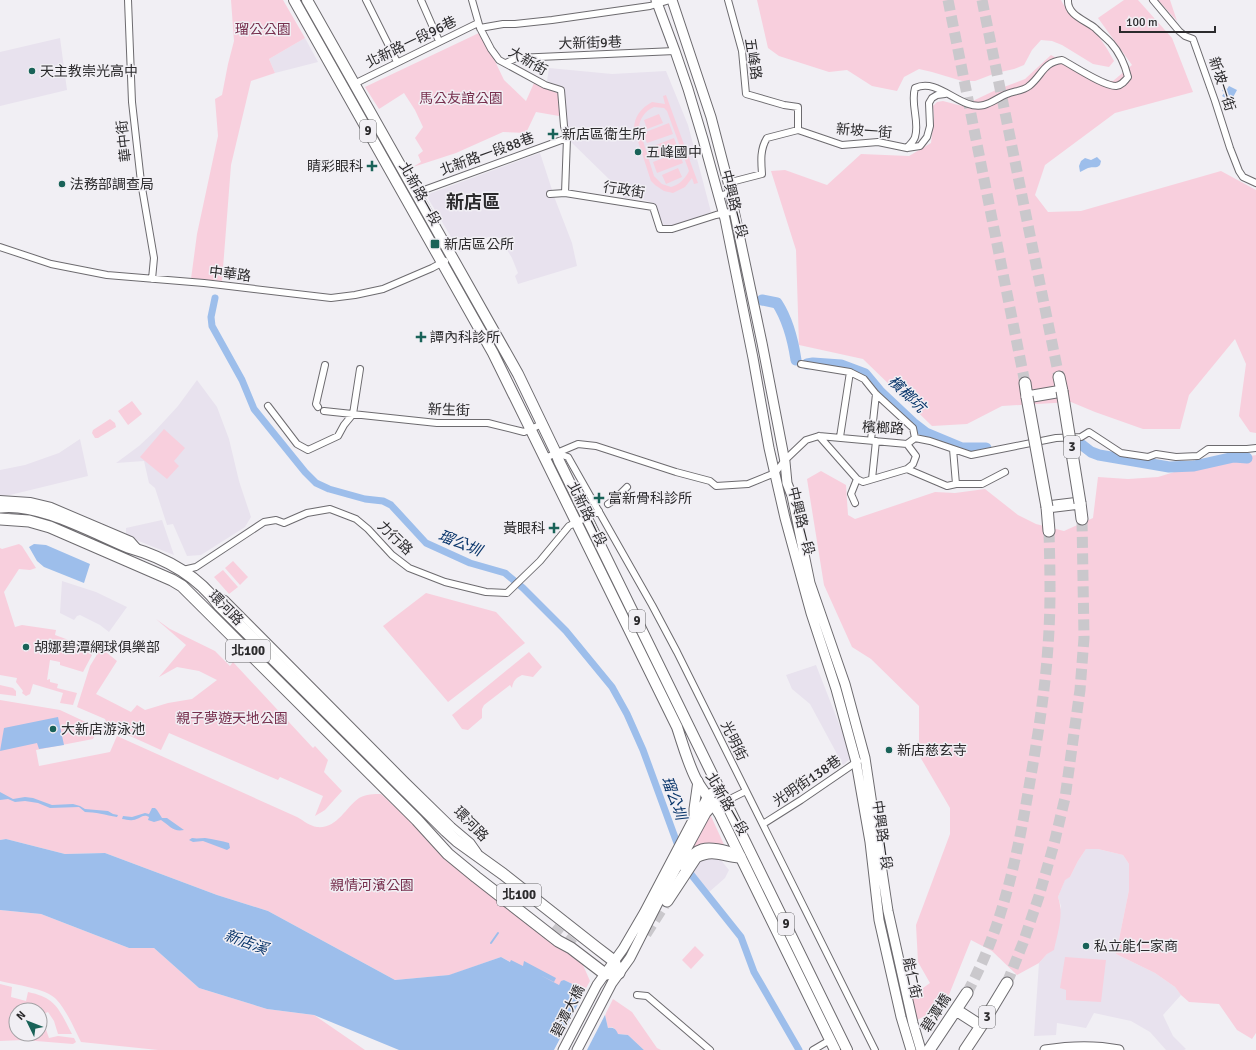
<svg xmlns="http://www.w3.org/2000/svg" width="1256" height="1050" viewBox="0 0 1256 1050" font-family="Signika,'Noto Sans TC',sans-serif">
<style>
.built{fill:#e8e2ee}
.green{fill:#f8cfdd;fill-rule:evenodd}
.water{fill:#9dbeeb}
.pier{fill:#f1eff4}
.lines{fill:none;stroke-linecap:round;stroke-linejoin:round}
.stream{stroke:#9dbeeb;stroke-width:2}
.canal{stroke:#9dbeeb;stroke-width:7}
.river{stroke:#9dbeeb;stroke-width:11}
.highway-tunnel{stroke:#cac8cc;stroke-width:11;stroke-dasharray:11 5.5;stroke-linecap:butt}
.street-casing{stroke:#6d6b6f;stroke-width:8}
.secondary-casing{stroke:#6d6b6f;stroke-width:11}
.primary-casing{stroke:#6d6b6f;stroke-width:12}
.highway-casing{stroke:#6d6b6f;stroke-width:13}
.street{stroke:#fff;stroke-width:6}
.secondary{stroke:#fff;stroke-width:9}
.primary{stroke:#fff;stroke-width:10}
.highway{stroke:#fff;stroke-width:11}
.highway-bridge-casing{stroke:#6d6b6f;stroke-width:13;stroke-linecap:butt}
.highway-bridge{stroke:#fff;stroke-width:11}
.poi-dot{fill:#196258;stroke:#f1eff4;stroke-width:1.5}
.labels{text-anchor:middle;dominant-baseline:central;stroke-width:3;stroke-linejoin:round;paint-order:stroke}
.shield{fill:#f1eff4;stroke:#676669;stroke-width:1}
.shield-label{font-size:13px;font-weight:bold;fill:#2c2b2d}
.park-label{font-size:14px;fill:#77304e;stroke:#f1eff4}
.street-label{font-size:14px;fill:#2c2b2d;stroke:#f1eff4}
.poi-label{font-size:14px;fill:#2c2b2d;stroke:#f1eff4;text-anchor:start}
.water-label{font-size:15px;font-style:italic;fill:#0a366b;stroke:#f1eff4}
.district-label{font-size:18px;font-weight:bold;fill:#2c2b2d;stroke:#f1eff4}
</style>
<rect width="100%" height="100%" fill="#f1eff4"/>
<!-- built -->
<path class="built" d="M60 38 67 90 0 106V52Z
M305 38 318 62 275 73 269 59Z
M549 68 612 74 666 71 688 125 711 212 672 227 664 226 654 203 641 199 625 198 612 182 569 140 562 87 547 81Z
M540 153 555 199 572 243 577 266 518 284 515 276 518 273 512 258 500 238 488 237 460 252 426 195Z
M197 380 217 407 229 439 239 481 251 517 245 527 201 555 187 556 173 524 167 525 155 488 149 483 144 461 116 463 139 446 155 431 178 406Z
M80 439 88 476 10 495 0 496V470L25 465 59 453Z
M162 520 174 555 126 536V528Z
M62 581 96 592 127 607 109 632 100 625 80 615 77 616 74 620 60 613Z
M816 665 843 734 850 759 843 765 810 704 792 689 786 675Z
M1086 849H1098L1123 855 1129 864V890L1116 954 1155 973 1175 987 1181 995 1163 1015 1173 1036 1186 1049 1184 1050H1166L1150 1032 1131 1021 1094 1013 1086 1028 1057 1023 1056 1035 1034 1036 1039 963 1047 954 1061 906 1058 897 1065 879 1070 877 1078 861Z
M716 854 729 870 725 878 708 893 689 870 698 857Z"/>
<!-- green -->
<path class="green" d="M231 0H283L305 38 269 59 275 73 251 81 231 165 222 281 191 279 197 234 218 136 215 99 222 95 228 64 234 41Z
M757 0H1061C1066 12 1079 16 1088 25 1099 35 1107 48 1114 61L1109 67 1093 64 1062 45 1052 41 1041 40 1032 50 1024 65 1014 69 996 73 975 81H962L932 72 919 69 904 77 897 91 872 86 847 70 829 72 779 56 768 48Z
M1124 0H1138L1172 38 1193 92 1115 113 1045 165 1035 195 1048 212 1081 211 1221 171 1256 190V433L1250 432 1239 416 1246 364 1235 339 1189 395 1180 429H1143L1095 412 1071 402 1002 406 967 424 932 426 863 359 799 345 796 250 771 171 785 170 827 185 861 154 909 156 931 143 934 117 933 106 937 102 943 101 962 106 996 90 1025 79 1051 55 1092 79 1113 81 1132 65 1098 18Z
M1158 0H1170L1177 21Z
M481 32 504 80 526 101 534 83 559 94V116L536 112 526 133 503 132 456 153 413 167 421 162 418 155 423 151 415 138 423 127 415 110 404 93 379 109 365 87Z
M666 95 698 183 694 184 692 178 685 187 673 193 664 191 655 185 651 181 634 129C634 117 641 108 652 102L665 104 663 96ZM654 107 664 108 667 111 689 171C685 179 679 185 671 187L662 184 654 176 639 128C639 119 646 110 654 107Z
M659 114 663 123 647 129 644 120Z
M669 123 673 134 647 143 643 133Z
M674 138 678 149 653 159 648 148Z
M679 152 683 163 657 173 653 162Z
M678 168 682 177 666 184 662 175Z
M132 401 142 414 128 425 118 411Z
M110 419 115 423 116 427 98 438H95L92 433 93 430Z
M164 429 185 448 174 461 179 466 167 479 140 457Z
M1256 455V1033L1252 1039 1237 1030 1219 1004 1189 1002 1181 995 1175 987 1155 973 1116 954 1129 890V864L1123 855 1098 849H1086L1078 861 1070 877 1065 880 1058 897C1064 915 1058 931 1054 950L1047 954 1039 963 1017 975 992 951 971 940 938 1022 929 1014 917 1020 912 996 930 983 918 962 916 925 950 834V808L919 755V706L871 659 852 647 824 585 807 479 821 471 846 485 848 515 855 519 935 492 955 493 985 489 1018 515 1036 524 1064 531 1093 518 1098 477 1128 479 1158 477 1194 466Z
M19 544 22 546 36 568 30 570 19 569 4 592 15 627 22 625 56 630 55 635 66 639 92 655 83 672 60 665V662L50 660 47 680 50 679V682L58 684 57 688 77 693 73 705 60 703 63 693 33 684 30 694 26 696 22 693 23 691 16 682 17 678 0 675V548L2 549Z
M233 561 248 577 240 585 225 568Z
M223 570 238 587 229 594 214 577Z
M426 593 496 612 525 643 448 702 383 626Z
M156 619 170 629 215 651 230 666 233 662 313 748 315 746 328 760 324 772 342 791 325 810 315 816 323 796 280 777 278 780 169 733 161 750 108 726 105 719 77 707 90 666 101 648 117 661 96 694 131 712 137 705 145 710 168 703 192 699 217 680 199 671 177 667 159 677 186 645Z
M529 652 542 667 533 677 522 675C516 678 513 681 512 688L510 685 484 705 482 709V718L468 730 462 729 452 715Z
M0 685 13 688 16 691V696L0 694Z
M0 700 60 710 105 731 96 733 93 739 36 750 39 766 110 752 117 736 297 817C304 821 310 826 317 827 337 829 345 808 359 798 366 794 374 794 381 794L475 881 583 965 590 981 585 990 564 980 559 985H554L501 957 450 975 395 980 268 911 217 895 105 853 65 854 6 839 0 840Z
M710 814 726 849 691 850Z
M0 910 41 914 129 948H154L199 988 267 1009 314 1015 365 1050H158L81 1042C74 1028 67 1011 56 999 45 988 16 985 0 981Z
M695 946 704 955 691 969 682 960Z
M1065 957 1106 960 1101 1002 1066 1000V990L1060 988Z
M0 984 12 987 11 997 26 1001 28 992C57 998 59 1010 72 1034H58L54 1021 48 1012 41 1015 49 1038 58 1036 74 1038 76 1042 73 1044 24 1040 0 1041ZM16 1010H40V1034H16Z
M613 999 632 1012 657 1048 661 1050H644L628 1035 617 1034 616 1030 612 1027 608 1028 605 1015Z"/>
<!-- water -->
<path class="water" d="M1229 86 1237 90 1231 101 1222 96 1225 92 1222 91 1224 87 1227 89Z
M1097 157 1101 161 1100 165C1096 169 1093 166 1088 168 1085 169 1083 171 1080 172L1079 166 1081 161 1085 158 1091 160Z
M34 544 46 545 90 564 84 583 44 567 37 561 29 547Z
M58 717 64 745 39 749 37 743 0 751 4 728Z
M0 792 13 799 25 797 33 798 52 805 73 804 80 806 85 809 108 811 113 814 118 815 117 817C106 815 95 812 85 812L79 807 50 808 38 803 25 801 15 802 8 799 0 800Z
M152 808H155L157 810 162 818H167L184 830C173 832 170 826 161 820L154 822 148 820 149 817C143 813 140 819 133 820 129 821 126 819 122 819L123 816 132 817 145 813 149 814Z
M192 838C197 839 201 838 205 838 213 839 222 841 229 843L230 848 227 850 203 841 193 842 189 840Z
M6 839 65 854 105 853 217 895 268 911 395 980 449 975 501 957 510 962 511 960 523 966 524 961 556 978 554 982 540 975 559 985 561 981 564 980 585 990 605 1015 608 1028C614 1027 616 1029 618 1034L628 1035 644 1050H399L314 1015 267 1009 199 988 154 948H129L41 914 0 910V840Z"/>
<!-- pier -->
<path class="pier" d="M586 989 606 1013 587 1050H554Z"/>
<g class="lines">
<!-- stream -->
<path class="stream" d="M491 943 498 933"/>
<!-- canal -->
<path class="canal" d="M215 298 211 317 212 326 242 380 254 409 305 472 316 483 329 489 365 499 383 501 391 505 426 543 470 563 505 573 523 588 566 631 612 687 627 714 643 750 677 843
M690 873 741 937 754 972 799 1050"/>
<!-- river -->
<path class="river" d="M762 300 777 303C788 320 793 340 796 360
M807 364 813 363 841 365 865 374 880 392 913 423 926 433 962 448H986
M1082 445 1091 452 1099 455 1169 467 1194 466 1234 457 1247 458"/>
<!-- highway-tunnel -->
<path class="highway-tunnel" d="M948 0 1025 383
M982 0 1059 377
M552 928 577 948
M646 934 667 901
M1007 983 1023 943 1039 896 1054 844 1065 798 1080 690 1084 638 1082 519
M967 993C1002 929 1017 858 1029 787 1037 741 1045 693 1048 646 1051 607 1050 569 1049 531"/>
<!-- street casing -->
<g class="street-casing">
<path id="street" d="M128 0 132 102 141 182 154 258 152 279
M366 0 397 62
M421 0 439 41
M472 0 480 28 491 49 499 60 545 85 561 90 564 126 567 138 565 193
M728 0 742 51 746 94 784 105 798 107V130
M1153 0 1179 31 1185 36 1193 39 1215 101 1230 148 1239 171 1243 177 1256 183
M480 28 503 24H515L552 20 650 6 670 0
M506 63 516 58 675 51
M354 84 478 23
M907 148C909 145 914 141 915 137 920 122 910 104 915 88 939 77 960 111 984 105 992 103 999 97 1007 94 1014 91 1023 91 1029 86 1042 76 1043 62 1062 60 1074 66 1103 86 1116 86 1122 85 1125 81 1128 77 1125 65 1119 52 1111 43 1106 38 1100 33 1095 28 1085 20 1067 15 1068 0
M415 192 424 190 567 138
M550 194 565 193 653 207 660 229H672L716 215 735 211
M719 196 730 193 735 181 762 174C761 161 760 149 767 138L798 130 842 145 878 142 907 148 920 146 927 137 930 126 929 103 932 98 937 95 945 94
M0 247 51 264 107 275 204 283 331 298 355 295 383 289 432 268 445 261
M801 364 850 372 864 379 876 394 913 428 915 438
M268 406 297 444 308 450 338 436 344 425 353 414 360 369
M318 407 316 404 325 365
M324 411 437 423H488L524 432 542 424
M819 436 857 479 863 482 907 469 947 486 956 484
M840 437 850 372
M871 440 876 394
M907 444 916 456 913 464 907 469
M953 449 956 484H982L1005 472
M556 453 568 457 652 605 677 652 875 1050
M545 458 578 444 596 446 676 472 710 481 716 486 748 484 775 473 785 460 806 440 819 436 907 444 915 438 930 441 971 455 1056 438 1081 437 1089 432 1121 453 1148 457 1156 454 1176 457 1198 456 1208 449H1247L1256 448
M872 479 876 441
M0 499 30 501 51 506 131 540 138 548
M855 503 851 494 857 479
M608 504 614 500 627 487
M183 570 196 567 264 522 276 520 284 523 307 513 330 509 356 519 368 529 392 555 409 568 445 582 486 592 507 593 540 561 569 526 599 511
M213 595 225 599 405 780 452 826 471 842 478 852
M724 798H732L746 791
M763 824 801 800 858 761
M637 995 647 996 710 1050
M813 1050 830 1040"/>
</g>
<!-- secondary casing -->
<g class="secondary-casing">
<path id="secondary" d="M656 0 675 51 688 89 703 139 725 219 753 358 769 448 785 518 811 613 836 689 856 762 870 842 879 920 901 1017 911 1050
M672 0 711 117 728 182 762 343 785 462 787 483 792 496 810 583 845 684 865 758 888 911 913 1023 921 1050
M694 818V809L698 781
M683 866C696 846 706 845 728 851
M563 1050 597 985 623 949 644 913 694 818 699 813 708 796 719 788
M577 1050 612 983 630 958 667 885 706 813 714 804 724 798
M1045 1050C1070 1046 1094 1045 1119 1050"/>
</g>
<!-- primary casing -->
<g class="primary-casing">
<path id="primary" d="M294 0 493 353 677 727C683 745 688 764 697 781 704 793 713 803 720 815L835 1050
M307 0 518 374 556 453 559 461 847 1050"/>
</g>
<!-- highway casing -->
<g class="highway-casing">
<path id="highway" d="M1025 383 1027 397 1062 391 1059 377
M0 507C39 502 92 532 128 547 163 557 197 575 219 605L446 831 457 841 503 874 597 948 614 961 619 973
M0 519 29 521 50 527 172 580 182 586 417 820 448 854 476 877 558 941 571 948 605 974 619 973
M1049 531 1047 507 1080 503 1082 519
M667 901 696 857C714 848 722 856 740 857
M956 1010 981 1026
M929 1050 967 993
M965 1050 981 1026 1007 983"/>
</g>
<!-- street -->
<use href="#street" class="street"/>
<!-- secondary -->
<use href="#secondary" class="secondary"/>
<!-- primary -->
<use href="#primary" class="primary"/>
<!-- highway -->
<use href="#highway" class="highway"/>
<!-- highway-bridge casing -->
<g class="highway-bridge-casing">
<path id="highway-bridge" d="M1062 391 1080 503
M1027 397 1047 507"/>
</g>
<!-- highway-bridge -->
<use href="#highway-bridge" class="highway-bridge"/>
</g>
<!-- markers -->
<g class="poi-dot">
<circle cx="32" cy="71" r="4"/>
<path d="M551 128h4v4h4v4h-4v4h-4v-4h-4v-4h4z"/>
<circle cx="638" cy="152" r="4"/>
<path d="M370 160h4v4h4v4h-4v4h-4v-4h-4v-4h4z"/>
<circle cx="62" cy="184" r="4"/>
<rect x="430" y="239" width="10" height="10" rx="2"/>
<path d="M419 331h4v4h4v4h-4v4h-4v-4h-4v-4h4z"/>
<path d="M597 492h4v4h4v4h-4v4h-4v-4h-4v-4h4z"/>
<path d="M552 522h4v4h4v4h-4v4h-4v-4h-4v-4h4z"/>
<circle cx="26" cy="647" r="4"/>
<circle cx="53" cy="729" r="4"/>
<circle cx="889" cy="750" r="4"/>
<circle cx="1086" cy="946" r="4"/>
</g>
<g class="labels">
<!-- shield labels -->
<g class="shield">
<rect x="360" y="120" width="16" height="22" rx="3"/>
<rect x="1064" y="436" width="16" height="22" rx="3"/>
<rect x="629" y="610" width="16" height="22" rx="3"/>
<rect x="226" y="640" width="44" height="22" rx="3"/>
<rect x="497" y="884" width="44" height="22" rx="3"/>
<rect x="778" y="913" width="16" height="22" rx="3"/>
<rect x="979" y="1006" width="16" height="22" rx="3"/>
</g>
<g class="shield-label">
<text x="368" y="131">9</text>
<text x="1072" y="447">3</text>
<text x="637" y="621">9</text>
<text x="248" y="651">北100</text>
<text x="519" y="895">北100</text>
<text x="786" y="924">9</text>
<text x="987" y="1017">3</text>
</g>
<!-- park labels -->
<g class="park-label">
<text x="263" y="29">瑠公公園</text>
<text x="461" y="98">馬公友誼公園</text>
<text x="232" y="718">親子夢遊天地公園</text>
<text x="372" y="885">親情河濱公園</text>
</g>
<!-- street labels -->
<g class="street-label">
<text transform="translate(411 42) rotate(-26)">北新路一段96巷</text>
<text transform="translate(590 43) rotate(-2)">大新街9巷</text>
<text transform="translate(753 59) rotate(81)">五峰路</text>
<text transform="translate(528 61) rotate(30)">大新街</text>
<text transform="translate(1222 84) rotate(72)">新坡一街</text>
<text transform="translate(864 131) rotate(4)">新坡一街</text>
<text transform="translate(124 141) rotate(-96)">華中街</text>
<text transform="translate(487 154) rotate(-20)">北新路一段88巷</text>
<text transform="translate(624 190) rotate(9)">行政街</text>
<text transform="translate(420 194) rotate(61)">北新路一段</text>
<text transform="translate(734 204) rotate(76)">中興路一段</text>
<text transform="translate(230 274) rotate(7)">中華路</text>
<text transform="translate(449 410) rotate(2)">新生街</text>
<text transform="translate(883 428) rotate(3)">檳榔路</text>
<text transform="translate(587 514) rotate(64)">北新路一段</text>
<text transform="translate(801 521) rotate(76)">中興路一段</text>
<text transform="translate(395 538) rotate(44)">力行路</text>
<text transform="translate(226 608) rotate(45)">環河路</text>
<text transform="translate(734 741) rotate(64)">光明街</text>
<text transform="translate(807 781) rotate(-34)">光明街138巷</text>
<text transform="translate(727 804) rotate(60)">北新路一段</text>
<text transform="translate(471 824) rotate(45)">環河路</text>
<text transform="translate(882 835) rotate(82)">中興路一段</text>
<text transform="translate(912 978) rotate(78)">能仁街</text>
<text transform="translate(568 1011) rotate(-63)">碧潭大橋</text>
<text transform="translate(936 1013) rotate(-57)">碧潭橋</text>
</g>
<!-- poi labels -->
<g class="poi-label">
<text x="40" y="71">天主教崇光高中</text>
<text x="562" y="134">新店區衛生所</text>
<text x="646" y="152">五峰國中</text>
<text x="363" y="166" text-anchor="end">睛彩眼科</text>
<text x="70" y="184">法務部調查局</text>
<text x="444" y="244">新店區公所</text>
<text x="430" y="337">譚內科診所</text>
<text x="608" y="498">富新骨科診所</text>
<text x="545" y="528" text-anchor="end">黃眼科</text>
<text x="34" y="647">胡娜碧潭網球俱樂部</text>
<text x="61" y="729">大新店游泳池</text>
<text x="897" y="750">新店慈玄寺</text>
<text x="1094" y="946">私立能仁家商</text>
</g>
<!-- water labels -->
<g class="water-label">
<text transform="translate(907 394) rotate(44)">檳榔坑</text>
<text transform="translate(460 543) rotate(22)">瑠公圳</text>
<text transform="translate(674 798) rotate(70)">瑠公圳</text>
<text transform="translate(246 942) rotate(20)">新店溪</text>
</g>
<!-- district labels -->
<g class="district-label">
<text x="473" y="202">新店區</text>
</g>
</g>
<!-- north arrow -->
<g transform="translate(28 1022) rotate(313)"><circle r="19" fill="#f1eff4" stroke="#a2a1a4"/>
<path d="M0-3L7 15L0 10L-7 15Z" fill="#196258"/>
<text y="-6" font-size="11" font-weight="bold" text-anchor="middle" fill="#2c2b2d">N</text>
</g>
<!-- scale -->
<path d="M1120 26v6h95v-6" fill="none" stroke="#2c2b2d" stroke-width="2"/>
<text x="1126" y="26" font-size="12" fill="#2c2b2d" stroke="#f1eff4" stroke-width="3" paint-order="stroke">100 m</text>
</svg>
